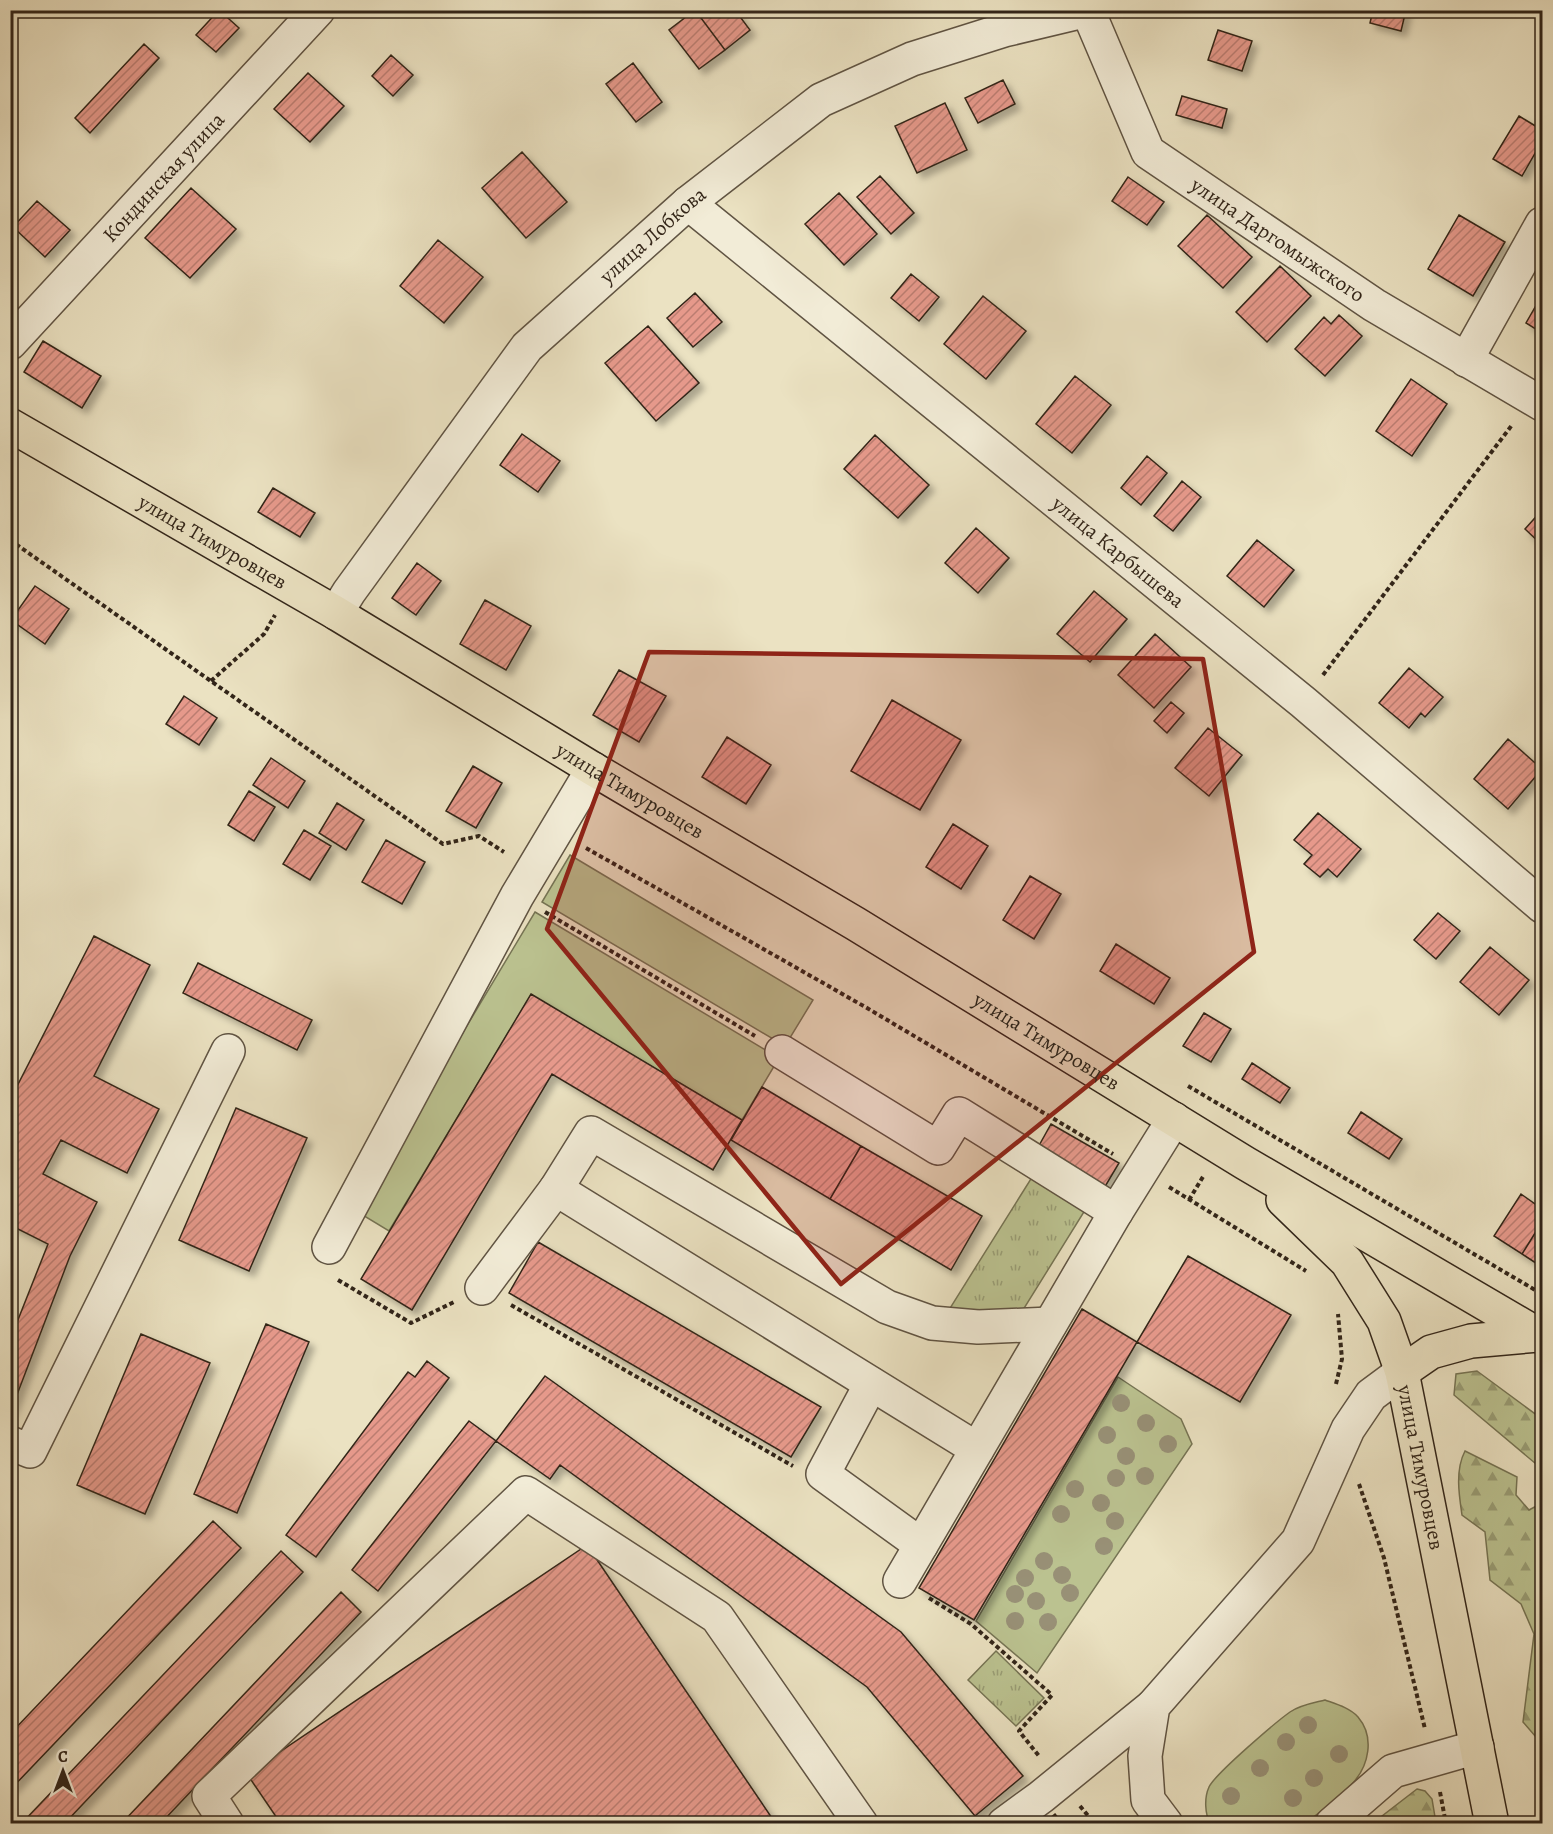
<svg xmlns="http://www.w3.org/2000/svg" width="1553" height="1834" viewBox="0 0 1553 1834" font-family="Alegreya,serif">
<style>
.grass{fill:#bbc290;stroke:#767454;stroke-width:1.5}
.forest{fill:url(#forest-firs);stroke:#767454;stroke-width:1.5}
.park{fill:url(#park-tufts);stroke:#767454;stroke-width:1.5}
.building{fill:url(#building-hatch);stroke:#322519;stroke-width:1.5;filter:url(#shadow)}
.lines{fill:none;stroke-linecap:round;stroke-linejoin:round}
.minor-casing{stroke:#605443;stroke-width:36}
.major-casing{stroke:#322519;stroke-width:36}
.path{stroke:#322519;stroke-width:4;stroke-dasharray:4.5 3;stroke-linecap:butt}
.minor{stroke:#f2ecd7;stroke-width:33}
.major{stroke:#ebe2c2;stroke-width:33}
.tree{fill:#989076}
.marked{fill:#8f2418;fill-opacity:0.2;stroke:#8f2418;stroke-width:4.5;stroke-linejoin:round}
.labels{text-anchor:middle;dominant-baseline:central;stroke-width:4.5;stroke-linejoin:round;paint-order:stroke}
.street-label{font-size:21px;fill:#322519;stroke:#f2ecd7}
</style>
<defs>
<pattern id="forest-firs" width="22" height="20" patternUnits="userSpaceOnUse" patternTransform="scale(1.5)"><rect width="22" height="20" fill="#bbc290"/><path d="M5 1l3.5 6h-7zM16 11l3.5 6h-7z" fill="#999d75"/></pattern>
<pattern id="park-tufts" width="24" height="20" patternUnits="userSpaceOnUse" patternTransform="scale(1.5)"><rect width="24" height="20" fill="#bbc290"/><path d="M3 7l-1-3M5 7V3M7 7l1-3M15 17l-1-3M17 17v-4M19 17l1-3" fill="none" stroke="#999d75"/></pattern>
<pattern id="building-hatch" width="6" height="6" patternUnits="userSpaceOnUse" patternTransform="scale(1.5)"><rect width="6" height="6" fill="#e6998b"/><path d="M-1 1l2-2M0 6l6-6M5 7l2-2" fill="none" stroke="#bb7d71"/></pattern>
<filter id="shadow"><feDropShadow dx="5.5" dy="5.5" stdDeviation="3" flood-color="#0004"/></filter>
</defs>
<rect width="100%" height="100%" fill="#ebe2c2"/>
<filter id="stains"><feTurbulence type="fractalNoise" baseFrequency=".00333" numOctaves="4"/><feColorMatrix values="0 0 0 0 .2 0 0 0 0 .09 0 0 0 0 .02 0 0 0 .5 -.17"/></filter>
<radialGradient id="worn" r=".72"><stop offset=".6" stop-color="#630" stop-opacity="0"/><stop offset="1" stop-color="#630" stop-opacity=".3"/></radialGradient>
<!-- grass -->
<path class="grass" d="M570 855 813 1000 785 1046 542 902Z
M535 912 779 1058 742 1120 531 995 389 1231 356 1211Z
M1118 1377 1181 1419 1192 1444 1037 1673 976 1621Z
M1325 1700C1336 1704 1350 1708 1358 1717 1375 1737 1369 1766 1352 1784 1338 1799 1321 1811 1306 1823H1210C1205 1814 1204 1798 1209 1787 1215 1774 1276 1722 1290 1712 1300 1705 1313 1703 1325 1700Z"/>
<!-- forest -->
<path class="forest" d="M1477 1371 1542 1419V1469L1454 1395 1456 1374Z
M1465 1451 1517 1477 1516 1495 1529 1510 1542 1503V1744L1523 1722 1534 1634 1521 1604 1490 1580 1485 1532 1462 1515C1459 1495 1455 1470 1465 1451Z
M1417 1789 1425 1791 1432 1799 1436 1823H1373Z"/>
<!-- park -->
<path class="park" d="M1034 1174 1087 1207 1018 1318 947 1313Z
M996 1651 1044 1698 1016 1726 968 1680Z"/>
<!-- building -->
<path class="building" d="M219 10 239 28 216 52 196 35Z
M695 10 725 50 699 69 669 30Z
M695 10H735L750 30 725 50Z
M1373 10H1406L1401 31 1370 23Z
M1218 30 1252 41 1242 71 1208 60Z
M144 44 159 58 90 133 75 118Z
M391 55 413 75 393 96 372 76Z
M633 63 662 102 636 122 606 84Z
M308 73 344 106 310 142 274 109Z
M1003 80 1015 104 978 123 965 98Z
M1182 96 1227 109 1222 128 1176 115Z
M945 103 967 150 917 173 895 126Z
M1519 116 1542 130V141L1522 176 1493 159Z
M522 152 567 202 526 238 482 188Z
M880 176 914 213 891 234 857 197Z
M1128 177 1164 202 1147 225 1112 201Z
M191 188 236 229 190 278 145 238Z
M839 193 877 234 844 265 805 224Z
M37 201 70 230 45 257 13 227Z
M1207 215 1252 257 1223 288 1178 246Z
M1459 215 1505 242 1473 296 1428 269Z
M438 240 483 277 444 323 400 286Z
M1280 266 1311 296 1267 342 1236 312Z
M911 274 939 297 919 321 891 298Z
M695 293 722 322 693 347 667 318Z
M1542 295V333L1526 323Z
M983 296 1026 331 986 379 944 344Z
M1339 315 1362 336 1325 376 1295 349 1324 317 1331 324Z
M648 326 699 383 656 421 605 363Z
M43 341 101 376 82 408 24 372Z
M1075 376 1111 405 1072 453 1036 424Z
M1411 379 1447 404 1412 456 1376 431Z
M522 434 560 461 538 492 500 465Z
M875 435 929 485 898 518 844 469Z
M1147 456 1167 473 1141 505 1121 488Z
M1182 481 1201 497 1173 531 1154 516Z
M273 488 315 513 300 537 258 512Z
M1542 510V545L1525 529Z
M976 528 1009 558 978 593 945 563Z
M1257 540 1294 570 1264 607 1227 576Z
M417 563 441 581 416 615 392 598Z
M35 586 69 609 45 644 11 620Z
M1094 591 1127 619 1090 662 1057 634Z
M485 600 531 626 506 670 460 644Z
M1155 634 1191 667 1154 708 1118 675Z
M1409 668 1443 697 1425 717 1421 713 1409 728 1379 703Z
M619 670 666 696 639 742 593 715Z
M184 696 217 718 199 745 166 724Z
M892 700 961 740 920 810 851 771Z
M1171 702 1184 713 1167 733 1154 721Z
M1208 728 1242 755 1209 796 1175 768Z
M727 737 771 765 746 804 702 777Z
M1508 739 1542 769 1508 809 1474 779Z
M271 758 305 781 288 808 253 785Z
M473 766 502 783 476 828 446 811Z
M249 791 275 807 254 841 228 825Z
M337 803 364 820 346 850 319 833Z
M1318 813 1361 849 1337 877 1328 869 1320 877 1304 864 1312 855 1294 840Z
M953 824 988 846 961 889 926 867Z
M304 830 331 846 310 880 283 864Z
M386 840 425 862 402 904 362 882Z
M1030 876 1061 894 1034 939 1003 920Z
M1438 913 1460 931 1436 959 1414 940Z
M94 936 150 965 94 1076 159 1109 127 1173 61 1140 43 1174 97 1202 70 1256 10 1413V1340L48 1244 10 1225V1100Z
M1116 944 1170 978 1154 1004 1100 971Z
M1490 947 1529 980 1499 1015 1460 982Z
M198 963 312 1020 297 1050 183 993Z
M531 994 742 1120 713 1170 552 1074 412 1310 361 1279Z
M1204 1013 1231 1029 1211 1062 1183 1046Z
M1252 1063 1290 1088 1280 1103 1242 1079Z
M762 1087 861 1146 830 1199 731 1140Z
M236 1108 307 1138 249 1271 179 1240Z
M1361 1112 1402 1139 1389 1159 1348 1133Z
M1051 1124 1119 1163 1103 1190 1036 1151Z
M861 1146 982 1216 951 1270 830 1199Z
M1521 1194 1542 1209V1222L1522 1254 1494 1236Z
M1542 1222V1267L1522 1254Z
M538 1242 821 1407 791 1457 509 1293Z
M1188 1256 1291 1315 1240 1402 1137 1342Z
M1082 1309 1137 1342 974 1620 919 1588Z
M266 1324 309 1342 237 1513 194 1494Z
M141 1334 210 1363 145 1514 77 1485Z
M427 1361 449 1378 316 1557 286 1535 408 1372 415 1377Z
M545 1376 901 1632 1023 1776 975 1816 867 1687 560 1465 550 1479 496 1441Z
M469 1421 496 1441 378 1591 352 1570Z
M213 1521 241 1548 10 1790V1734Z
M587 1545 776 1824H281L247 1774Z
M281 1551 303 1572 64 1824H21Z
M341 1592 361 1612 160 1824H121Z
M1055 1814 1063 1824H1043Z"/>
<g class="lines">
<!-- minor casing -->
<g class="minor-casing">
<g id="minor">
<path id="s1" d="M1088 11 1148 152 1374 305 1542 404"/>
<path id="s2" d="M688 203 1303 702 1542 906"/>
<path id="s3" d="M10 343 318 10"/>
<path d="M1466 360 1542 224"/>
<path id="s4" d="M336 613 349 592 527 347 688 203 821 100 912 59 1004 30 1088 10"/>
<path d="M782 1052 938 1148 959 1114 1116 1212"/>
<path d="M329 1247 517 896 593 769"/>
<path d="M482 1288 556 1189"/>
<path d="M871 1384 823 1474 921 1545"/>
<path d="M10 1443 30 1451 228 1051"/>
<path d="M977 1449 556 1189 591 1133 887 1307 932 1323 978 1327 1050 1324"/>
<path d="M900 1581 1116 1212 1174 1119"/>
<path d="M227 1824 209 1796 526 1493 717 1617 861 1824"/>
<path d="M1004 1824 1041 1797 1153 1706"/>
<path d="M1166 1824 1148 1800 1145 1756 1153 1706 1298 1541 1348 1429 1371 1395 1402 1372"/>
<path d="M1332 1824 1393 1771 1477 1747"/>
</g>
</g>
<!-- major casing -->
<g class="major-casing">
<g id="major">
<path id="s5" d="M10 425 336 613 593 769 856 924 1245 1163 1542 1337"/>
<path id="s6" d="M1283 1200 1347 1262 1384 1321 1402 1372 1492 1824"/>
<path d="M1402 1372 1431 1352 1471 1341 1538 1335"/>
</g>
</g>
<!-- path -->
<path class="path" d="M10 540 443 844 479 836 504 852
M1323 675 1512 425
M211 681 264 634 275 615
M586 848 867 1008 1113 1154
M545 912 755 1036
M1188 1086 1542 1294
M1169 1187 1306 1271
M1189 1200 1204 1175
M338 1280 411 1323 454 1302
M511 1305 793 1466
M1336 1384 1342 1359 1338 1314
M1359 1484 1384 1558 1425 1729
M929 1598 971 1624 1052 1695 1019 1731 1039 1756
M1440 1792 1446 1824
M1080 1806 1095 1824"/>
<!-- minor -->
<use href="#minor" class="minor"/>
<!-- major -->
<use href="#major" class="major"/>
</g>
<!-- trees -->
<g class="tree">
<circle cx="1121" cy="1403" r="9"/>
<circle cx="1146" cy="1423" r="9"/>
<circle cx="1107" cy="1435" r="9"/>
<circle cx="1168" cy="1444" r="9"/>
<circle cx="1126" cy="1456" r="9"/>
<circle cx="1145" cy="1476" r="9"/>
<circle cx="1116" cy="1478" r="9"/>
<circle cx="1075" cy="1489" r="9"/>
<circle cx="1101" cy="1503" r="9"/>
<circle cx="1061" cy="1514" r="9"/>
<circle cx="1115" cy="1521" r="9"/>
<circle cx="1104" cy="1546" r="9"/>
<circle cx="1044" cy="1561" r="9"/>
<circle cx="1062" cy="1575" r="9"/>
<circle cx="1025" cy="1578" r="9"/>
<circle cx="1070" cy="1593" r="9"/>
<circle cx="1015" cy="1594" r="9"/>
<circle cx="1036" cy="1601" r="9"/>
<circle cx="1015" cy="1621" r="9"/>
<circle cx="1048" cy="1622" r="9"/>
<circle cx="1308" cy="1725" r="9"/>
<circle cx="1286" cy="1742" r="9"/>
<circle cx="1339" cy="1754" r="9"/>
<circle cx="1260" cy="1768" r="9"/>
<circle cx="1314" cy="1778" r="9"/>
<circle cx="1231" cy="1796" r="9"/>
<circle cx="1293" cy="1798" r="9"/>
</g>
<!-- marked area -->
<path class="marked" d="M649 652 1203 659 1254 952 841 1284 547 929Z"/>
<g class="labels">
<!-- street labels -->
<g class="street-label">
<text stroke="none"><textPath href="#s3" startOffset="226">Кондинская улица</textPath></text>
<text stroke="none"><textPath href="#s4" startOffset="496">улица Лобкова</textPath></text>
<text stroke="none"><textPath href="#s1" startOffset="310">улица Даргомыжского</textPath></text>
<text stroke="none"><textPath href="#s5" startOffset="234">улица Тимуровцев</textPath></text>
<text stroke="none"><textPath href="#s2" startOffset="554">улица Карбышева</textPath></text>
<text stroke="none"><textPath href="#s5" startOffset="720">улица Тимуровцев</textPath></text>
<text stroke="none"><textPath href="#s5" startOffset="1206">улица Тимуровцев</textPath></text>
<text stroke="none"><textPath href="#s6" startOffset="310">улица Тимуровцев</textPath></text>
</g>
</g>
<!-- margin -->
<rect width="1553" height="1834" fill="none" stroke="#ebe2c2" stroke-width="36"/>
<rect x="12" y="12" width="1529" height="1810" fill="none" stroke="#322519" stroke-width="3"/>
<rect x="18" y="18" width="1517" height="1798" fill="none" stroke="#322519" stroke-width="1.5"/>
<!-- north arrow -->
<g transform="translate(63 1771)" stroke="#f2ecd7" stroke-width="4.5" paint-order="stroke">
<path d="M0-4.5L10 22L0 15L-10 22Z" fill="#322519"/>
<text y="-9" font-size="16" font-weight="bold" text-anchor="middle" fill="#322519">С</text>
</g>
<rect width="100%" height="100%" filter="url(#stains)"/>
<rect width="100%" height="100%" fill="url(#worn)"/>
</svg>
